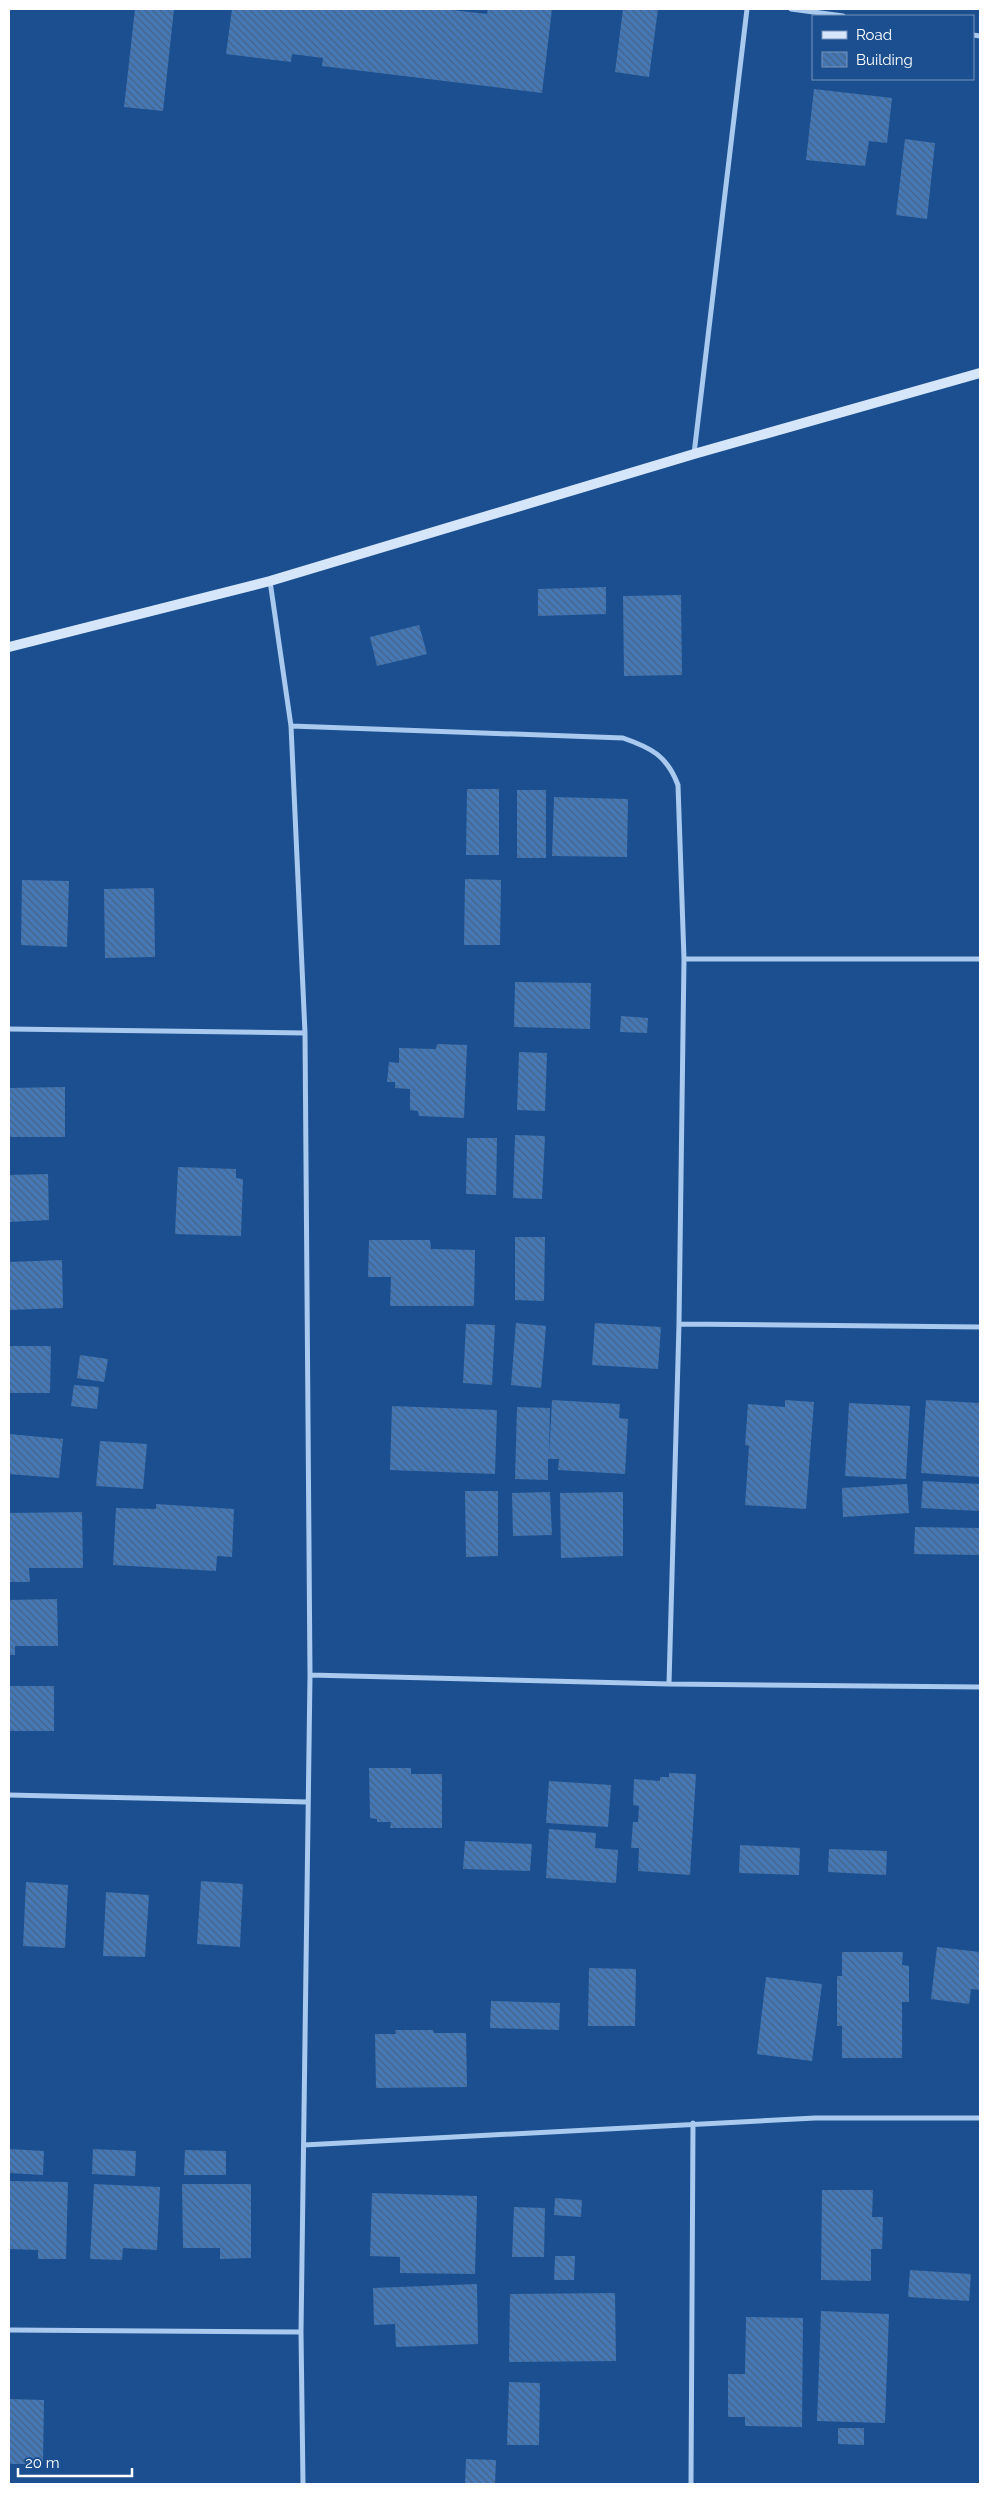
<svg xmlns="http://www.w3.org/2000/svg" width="989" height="2493" viewBox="0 0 989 2493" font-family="Raleway,sans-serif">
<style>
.building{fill:url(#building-back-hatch)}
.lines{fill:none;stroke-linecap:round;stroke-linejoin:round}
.street{stroke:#a9c9ee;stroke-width:5}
.secondary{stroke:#d6e6fa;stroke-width:10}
</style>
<defs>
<pattern id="building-back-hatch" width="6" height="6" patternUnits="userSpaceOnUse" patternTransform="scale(1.25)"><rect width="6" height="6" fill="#4478b7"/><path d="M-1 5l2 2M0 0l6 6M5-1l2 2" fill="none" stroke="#486282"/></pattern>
</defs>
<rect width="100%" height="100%" fill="#1b4f8f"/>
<!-- building -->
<path class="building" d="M135 9H174L163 111 124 107Z
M232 9H444L487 14 488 9H552L542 93 322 66 323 58 292 54 291 62 226 54Z
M623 9H658L649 77 615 72Z
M814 89 892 98 887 143 869 141 865 166 806 160Z
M905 139 935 143 927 219 896 215Z
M606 587V614L538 616V589Z
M681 595 682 675 624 676 623 596Z
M419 625 427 654 377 666 370 637Z
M467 789H499V855H466Z
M517 790H546V858H517Z
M554 797 628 799 627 857 552 856Z
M465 879 501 880 500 945H464Z
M22 880 69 881 67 947 21 945Z
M154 888 155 957 105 958 104 889Z
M515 982 591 983 590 1029 514 1027Z
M621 1016 648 1018 647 1033 620 1032Z
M437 1044 467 1045 464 1118 419 1116 418 1111 410 1110V1089L395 1088V1082H387L389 1062 399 1063V1048L436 1049Z
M519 1052 547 1053 545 1111 517 1110Z
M65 1087V1137H9V1088Z
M515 1135 545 1136 542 1199 513 1198Z
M467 1138H497L496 1195 466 1194Z
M178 1167 236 1169V1178L243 1179 241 1236 175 1234Z
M48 1174 49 1220 9 1222V1175Z
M515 1237H545L544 1301 515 1300Z
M369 1240H430L431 1249 475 1250 474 1306H390L391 1277H368Z
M62 1260 63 1308 9 1310V1262Z
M516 1323 546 1326 541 1388 511 1385Z
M595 1323 661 1327 658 1369 592 1365Z
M466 1324 495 1325 492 1385 463 1383Z
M9 1346H51L50 1393H9Z
M80 1355 108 1359 104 1382 77 1378Z
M74 1385 99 1387 97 1409 71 1406Z
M552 1400 620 1404 619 1418 628 1419 625 1474 558 1470 559 1459H548V1480L515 1479 517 1407 550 1408 549 1457Z
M785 1400 814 1402 806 1509 745 1505 749 1446 745 1445 748 1404 785 1407Z
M926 1400 980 1403V1477L921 1473Z
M849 1403 910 1406 906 1479 845 1476Z
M392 1406 497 1410 495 1474 390 1470Z
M9 1434 63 1439 59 1478 9 1474Z
M100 1441 147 1444 143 1489 96 1486Z
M923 1481 980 1484V1511L921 1508Z
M907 1484 909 1513 843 1517 842 1488Z
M465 1491H498V1556L466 1557Z
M550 1492 552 1535 513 1536 512 1493Z
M623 1492V1556L561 1558 560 1493Z
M156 1504 234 1509 232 1557 217 1556 216 1571 113 1565 116 1508 156 1509Z
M82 1512 83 1568H29L30 1582H9V1513Z
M915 1527 980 1528 979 1555 914 1554Z
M57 1599 58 1646H15V1655H9V1600Z
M9 1686H54V1731H9Z
M369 1768H411V1774H442V1828H390L391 1822H377V1819L370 1818Z
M669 1773 696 1774 690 1875 638 1871 639 1848H631L633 1822H638L639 1806 633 1805 634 1779 660 1781V1777H669Z
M549 1781 611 1785 608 1827 546 1823Z
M549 1829 596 1833 595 1848 618 1850 616 1883 546 1878Z
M465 1841 532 1844 530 1871 463 1869Z
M740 1845 800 1848 799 1875 739 1873Z
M829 1849 887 1851 886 1875 828 1872Z
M201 1881 243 1884 240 1947 197 1944Z
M26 1882 68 1885 65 1948 23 1946Z
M106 1892 149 1895 145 1957 103 1956Z
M937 1947 980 1952V1990L971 1989 969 2004 931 1999Z
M842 1952H903L902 1965 909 1966V2002H902V2058H842V2026H837V1976H842Z
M589 1968 636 1969 635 2026H588Z
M766 1977 822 1984 812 2061 757 2054Z
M491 2001 560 2003 559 2030 490 2028Z
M395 2030H433L434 2033H466L467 2087 376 2088 375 2034H396Z
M9 2149 44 2151 43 2175 9 2173Z
M93 2149 136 2151 135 2176 92 2174Z
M185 2150 226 2151V2175H184Z
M9 2181 68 2182 66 2259H38V2250L9 2249Z
M94 2184 160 2187 157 2250 123 2248 122 2260 90 2259Z
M182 2184H251V2258L220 2259V2248H183Z
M822 2190H873L872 2217H883L882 2249H871V2281L821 2280Z
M372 2193 477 2196 475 2274 400 2273V2257L370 2256Z
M555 2198 582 2200 581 2217 554 2215Z
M514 2207 545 2208 544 2257H512Z
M555 2256H575L574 2280H554Z
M910 2270 971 2274 969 2301 908 2297Z
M477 2284 478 2344 396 2347 395 2324 374 2325 373 2288Z
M615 2293 616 2361 509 2362 510 2294Z
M821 2311 889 2314 885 2423 817 2421Z
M746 2317 803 2318 802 2427 745 2426V2417H728V2374H745Z
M509 2382 540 2383 539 2445H507Z
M9 2399 44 2400 43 2464H9Z
M838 2428H864V2445L838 2444Z
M466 2459 496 2460 495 2484H465Z"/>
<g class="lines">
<!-- street -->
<path class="street" d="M791 9 843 16
M973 35 980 36
M694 454 747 9
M270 581 291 726 305 1033 310 1675 301 2332 303 2484
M291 726 623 738C652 748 667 756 678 785L684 959 679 1324 669 1684
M684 959H980
M9 1029 305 1033
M679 1324 980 1327
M310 1675 669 1684 980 1687
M9 1795 308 1802
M304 2145 815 2118H980
M9 2330 301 2332
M691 2484 693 2123"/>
<!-- secondary -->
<path class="secondary" d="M9 647 270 581 694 454 980 373"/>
</g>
<!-- border -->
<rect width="989" height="2493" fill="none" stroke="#ffffff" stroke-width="20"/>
<!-- legend -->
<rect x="812" y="15" width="162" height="65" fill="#1b4f8f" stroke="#7695bc"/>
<rect x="822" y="31" width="25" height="8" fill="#d6e6fa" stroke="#7695bc"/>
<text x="856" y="40" font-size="15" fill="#ffffff">Road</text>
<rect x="822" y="52" width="25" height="15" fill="url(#building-back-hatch)" stroke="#7695bc"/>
<text x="856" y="65" font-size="15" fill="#ffffff">Building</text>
<!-- scale -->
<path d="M18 2468v8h114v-8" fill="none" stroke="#ffffff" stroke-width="2.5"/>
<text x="25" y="2468" font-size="15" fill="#ffffff" stroke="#1b4f8f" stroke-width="4" paint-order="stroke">20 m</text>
</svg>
